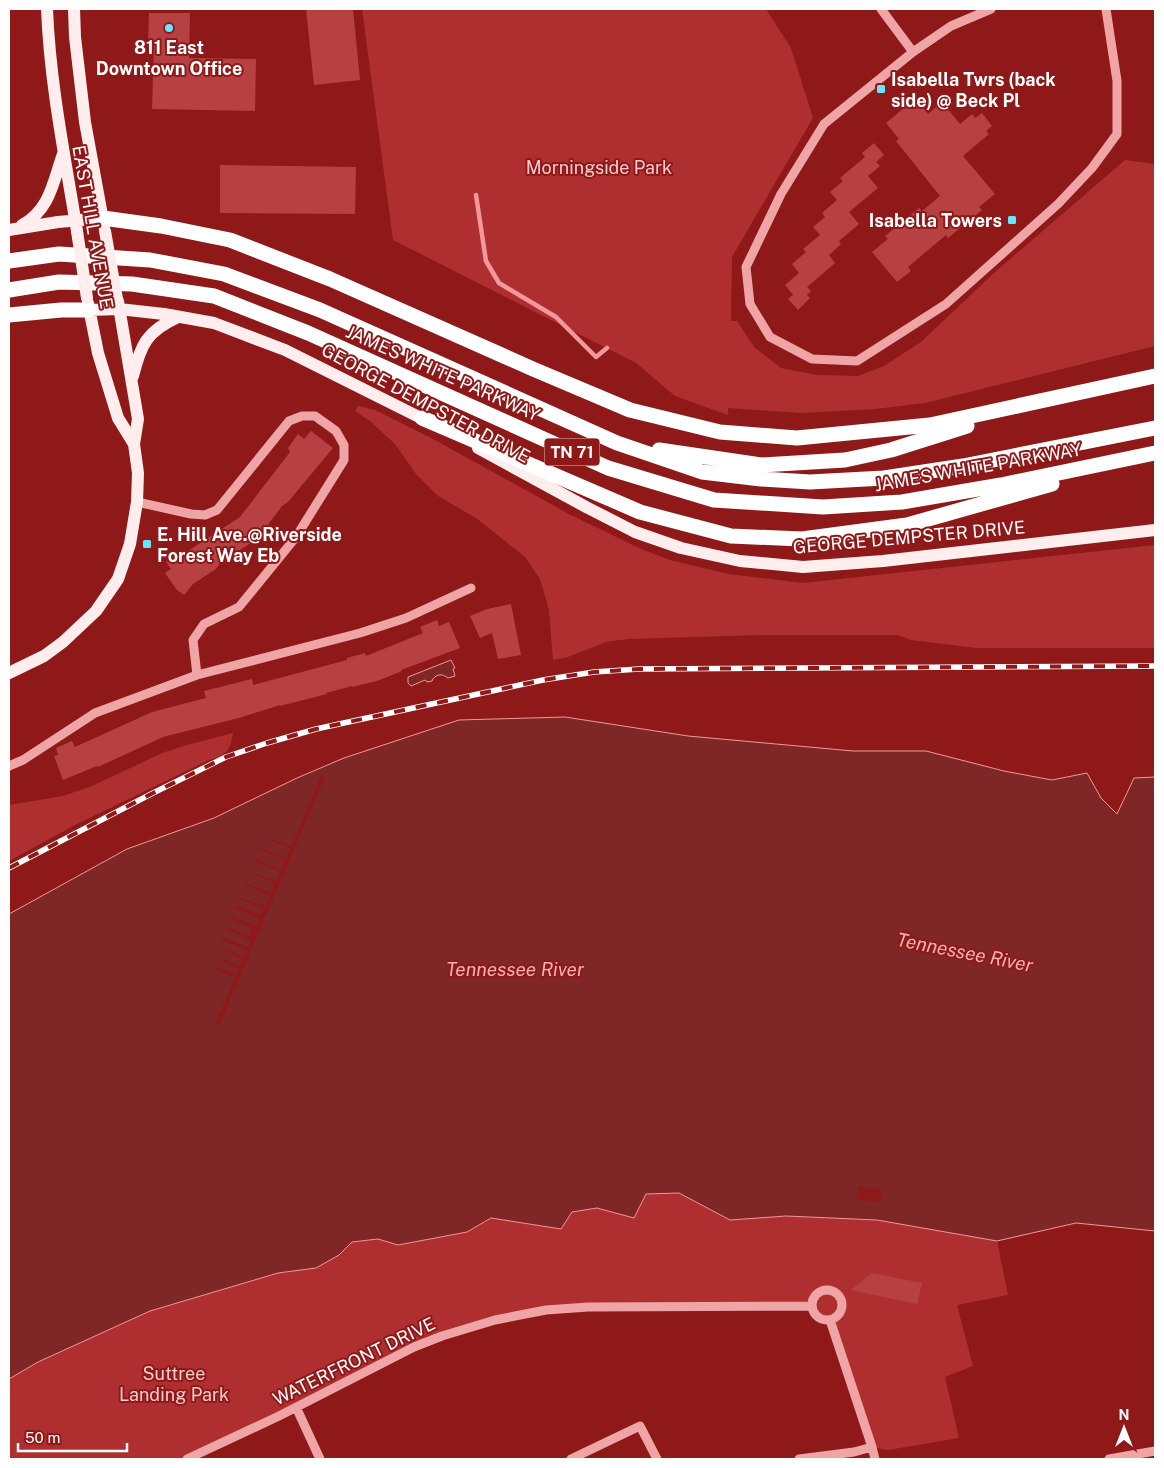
<svg xmlns="http://www.w3.org/2000/svg" width="1164" height="1468" viewBox="0 0 1164 1468" font-family="'Public Sans',sans-serif">
<style>
.green{fill:#af2f31}
.water{fill:#7f2727;stroke:#f1989a}
.pier{fill:#8e1918}
.lines{fill:none;stroke-linecap:round;stroke-linejoin:round}
.stream{stroke:#f1989a;stroke-width:4.5}
.building{fill:#b74142}
.minor{stroke:#efa5a6;stroke-width:9}
.major{stroke:#ffeeed;stroke-width:12}
.highway{stroke:#fff;stroke-width:15}
.rail-casing{stroke:#fff;stroke-width:5.5}
.rail{stroke:#8e1918;stroke-width:4;stroke-dasharray:11;stroke-linecap:butt}
.major-bridge{stroke:#ffeeed;stroke-width:12}
.poi-dot{fill:#63e8ff;stroke:#8e1918;stroke-width:2}
.labels{text-anchor:middle;dominant-baseline:central;stroke-width:4;stroke-linejoin:round;paint-order:stroke}
.shield{fill:#8e1918;stroke:#ddbaba;stroke-width:1}
.shield-label{font-size:16px;font-weight:bold;fill:#fff}
.poi-label{font-size:18px;font-weight:bold;fill:#fff;stroke:#8e1918;text-anchor:start}
.park-label{font-size:18px;fill:#fbcbcc;stroke:#8e1918}
.street-label{font-size:18px;fill:#fff;stroke:#8e1918}
.water-label{font-size:19px;font-style:italic;fill:#f6b1b2;stroke:#8e1918}
</style>
<rect width="100%" height="100%" fill="#8e1918"/>
<!-- green -->
<path class="green" d="M362 9H766L791 48 813 118 732 257 731 321H737L754 347 781 368 817 375 858 376 884 366 921 342 995 272 1125 160 1155 164V346L925 403 875 409 802 413 728 408V415L675 396 636 363 393 240Z
M358 406 375 410 433 439 569 514 641 549 670 560 728 574 803 583 1155 545V648H976L911 640 898 635H760L628 639 606 642 568 657 553 660 549 610 540 579 525 557 476 518 438 496 416 474 395 444 370 421 355 411Z
M233 733C230 751 227 755 209 760L75 825 9 861V805L63 796 92 786 162 753 187 745Z
M679 1193 730 1220 786 1216 877 1220 997 1241 1008 1295 957 1305 973 1366 945 1377 959 1438 888 1450 872 1447 830 1320C820 1320 814 1316 811 1306L566 1308 442 1336 187 1459H9V1379L38 1362 150 1311 278 1273 316 1268 339 1255 352 1242 378 1239 399 1245 467 1232 491 1218 561 1229 572 1212 597 1208 634 1218 646 1194Z"/>
<!-- water -->
<path class="water" d="M451 660 455 668 453 669 455 676 448 678C442 673 435 674 432 681L427 682 425 680 411 686 408 683V677Z
M565 717 688 736 853 751H926L1004 771 1052 780 1087 773 1101 798 1117 814 1134 778 1155 777V1231L1076 1223 997 1241 877 1220 786 1216 730 1220 679 1193 646 1194 634 1218 597 1208 572 1212 561 1229 491 1218 467 1232 398 1245 378 1239 352 1242 339 1255 316 1268 278 1273 150 1311 38 1362 9 1379V914L127 849 214 818 297 778 344 758 459 720Z"/>
<!-- pier -->
<path class="pier" d="M321 775 325 777 220 1024 216 1022 235 978 216 970 217 967 236 975 239 969 220 960 221 958 240 966 243 959 224 951V949L244 957 247 950 222 940 223 937 248 947 251 940 226 929 228 927 249 936 252 928 231 919 232 916 256 926 259 919 234 908 236 905 261 915 264 909 240 899 239 897 266 906 270 896 244 884 246 883 271 893 275 884 249 872 276 881 280 872 255 862 256 859 280 870 284 860 260 849 261 848 286 858 290 849 267 838H269L291 847Z
M858 1186 883 1190 881 1203 856 1199Z"/>
<g class="lines">
<!-- stream -->
<path class="stream" d="M476 195 486 261 499 283 556 317 596 357 607 348"/>
</g>
<!-- building -->
<path class="building" d="M306 9H353L360 80 314 85Z
M149 13H190L189 58 256 59 255 111 152 109 154 43H148Z
M916 98 928 114 942 102 960 124 972 114 975 118 982 113 992 126 986 131 989 134 963 156 995 194 979 207 982 210 948 238 946 235 908 267 911 271 897 282 872 252 888 239 885 236 919 208 922 211 940 196 896 141 899 139 886 123Z
M874 143 884 155 876 162 880 166 868 176 878 188 849 212 859 224 839 241 841 244 829 255 835 263 807 287 811 291 807 295 810 298 798 310 788 299 793 295 785 285 799 273 792 264 806 252 803 249 820 235 813 227 825 217 822 213 837 200 830 192 843 181 840 178 865 157 862 153Z
M220 165 356 167 355 214 220 213Z
M311 431 333 448 288 502 282 506 257 539 221 562 216 569 193 584 184 595 177 590 165 573 171 569 166 562 183 551 185 553 240 517 290 452 288 448 298 434 304 439Z
M511 604 521 655 498 659 492 633 480 638 470 616 487 609Z
M437 620 439 626 449 622 460 648 401 670 402 671 377 681 352 687V686L326 693 327 694 280 706V705L239 718 163 737 98 767 97 766 63 780 54 756 58 755 56 748 72 741 75 747 152 712 206 698 204 691 252 679 253 685 347 660V658L365 653 366 656 423 633 420 627Z
M872 1273 922 1283 917 1304 851 1290Z"/>
<g class="lines">
<!-- minor -->
<path class="minor" d="M881 9 913 52
M991 9 951 26 913 52 824 124 781 194 746 267 750 304 770 337 812 359 857 361 946 304 1058 204 1092 168 1117 134V81L1106 9
M137 502 191 514 205 515 217 510 289 421 302 416H315L336 431 344 445V460L296 537 239 607 204 624 193 640 197 675 360 633 406 618 471 588
M9 766 23 760 95 713 197 675
M812 1305a15 15 0 1 1 30 0a15 15 0 1 1-30 0Z
M830 1320 872 1447
M296 1407 320 1459
M187 1459 279 1416 414 1347 442 1336 495 1320 546 1310 588 1307 811 1306
M571 1459 640 1426 657 1459
M799 1459 854 1452 872 1447 875 1459
M1109 1459 1155 1451"/>
<!-- major -->
<path class="major" d="M47 9C50 84 65 157 77 231
M74 9 75 37 85 122 104 226
M22 225C50 210 53 182 63 154
M9 230 58 222 103 218
M88 303 98 353 118 418 134 444
M89 310 119 309 164 314 214 323 285 350 429 422
M133 376C141 344 147 331 178 317
M478 448 588 508 635 532 681 548 740 561 803 567 883 561 1155 530
M9 673 44 656 63 642 96 611 118 579 130 544 137 502 138 473 134 444 138 419 118 301"/>
<!-- highway -->
<path class="highway" d="M103 218 161 226 230 240 330 279 533 369 630 410 720 432 797 438 930 425 1155 376
M9 261 59 254 150 260 224 274 320 310 617 443 702 472 761 479 810 482 884 478 963 466 1155 428
M9 290 59 282 132 284 214 296 308 333 608 468 714 500 823 507 902 502 1001 485 1155 453
M9 315 61 310H89
M422 418 640 512 731 536 802 539 907 525 1052 484
M659 450 761 465 845 460 891 450 967 426"/>
<!-- rail casing -->
<g class="rail-casing">
<path id="rail" d="M9 868 153 793 226 757 267 743 316 729 543 680 594 672 639 669 1155 666"/>
</g>
<!-- rail -->
<use href="#rail" class="rail"/>
<!-- major-bridge -->
<path class="major-bridge" d="M77 231 87 298
M105 231 117 299"/>
</g>
<!-- markers -->
<g class="poi-dot">
<circle cx="169" cy="28" r="5"/>
<rect x="876" y="84" width="10" height="10" rx="2.5"/>
<rect x="1007" y="215" width="10" height="10" rx="2.5"/>
<rect x="142" y="539" width="10" height="10" rx="2.5"/>
</g>
<g class="labels">
<!-- shield labels -->
<rect class="shield" x="544.5" y="438.5" width="55" height="27" rx="4"/>
<g class="shield-label">
<text x="572" y="452">TN 71</text>
</g>
<!-- poi labels -->
<g class="poi-label">
<text x="169" y="47" text-anchor="middle">811 East<tspan x="169" dy="21">Downtown Office</tspan></text>
<text x="891" y="79">Isabella Twrs (back<tspan x="891" dy="21">side) @ Beck Pl</tspan></text>
<text x="1002" y="220" text-anchor="end">Isabella Towers</text>
<text x="157" y="534">E. Hill Ave.@Riverside<tspan x="157" dy="21">Forest Way Eb</tspan></text>
</g>
<!-- park labels -->
<g class="park-label">
<text x="599" y="167">Morningside Park</text>
<text x="174" y="1373">Suttree<tspan x="174" dy="21">Landing Park</tspan></text>
</g>
<!-- street labels -->
<g class="street-label">
<text transform="translate(93 227) rotate(80)">EAST HILL AVENUE</text>
<text transform="translate(443 373) rotate(24)">JAMES WHITE PARKWAY</text>
<text transform="translate(426 403) rotate(28)">GEORGE DEMPSTER DRIVE</text>
<text transform="translate(978 467) rotate(-10)">JAMES WHITE PARKWAY</text>
<text transform="translate(909 537) rotate(-5)">GEORGE DEMPSTER DRIVE</text>
<text transform="translate(354 1361) rotate(-26)">WATERFRONT DRIVE</text>
</g>
<!-- water labels -->
<g class="water-label">
<text transform="translate(965 952) rotate(11)">Tennessee River</text>
<text x="515" y="969">Tennessee River</text>
</g>
</g>
<!-- border -->
<rect width="1164" height="1468" fill="none" stroke="#ffffff" stroke-width="20"/>
<!-- north arrow -->
<g transform="translate(1124 1428)" stroke="#8e1918" stroke-width="4" paint-order="stroke">
<path d="M0-4L9 19L0 12L-9 19Z" fill="#ffffff"/>
<text y="-8" font-size="14" font-weight="bold" text-anchor="middle" fill="#ffffff">N</text>
</g>
<!-- scale -->
<path d="M18 1443v8h109v-8" fill="none" stroke="#ffffff" stroke-width="2.5"/>
<text x="25" y="1443" font-size="15" fill="#ffffff" stroke="#8e1918" stroke-width="4" paint-order="stroke">50 m</text>
</svg>
